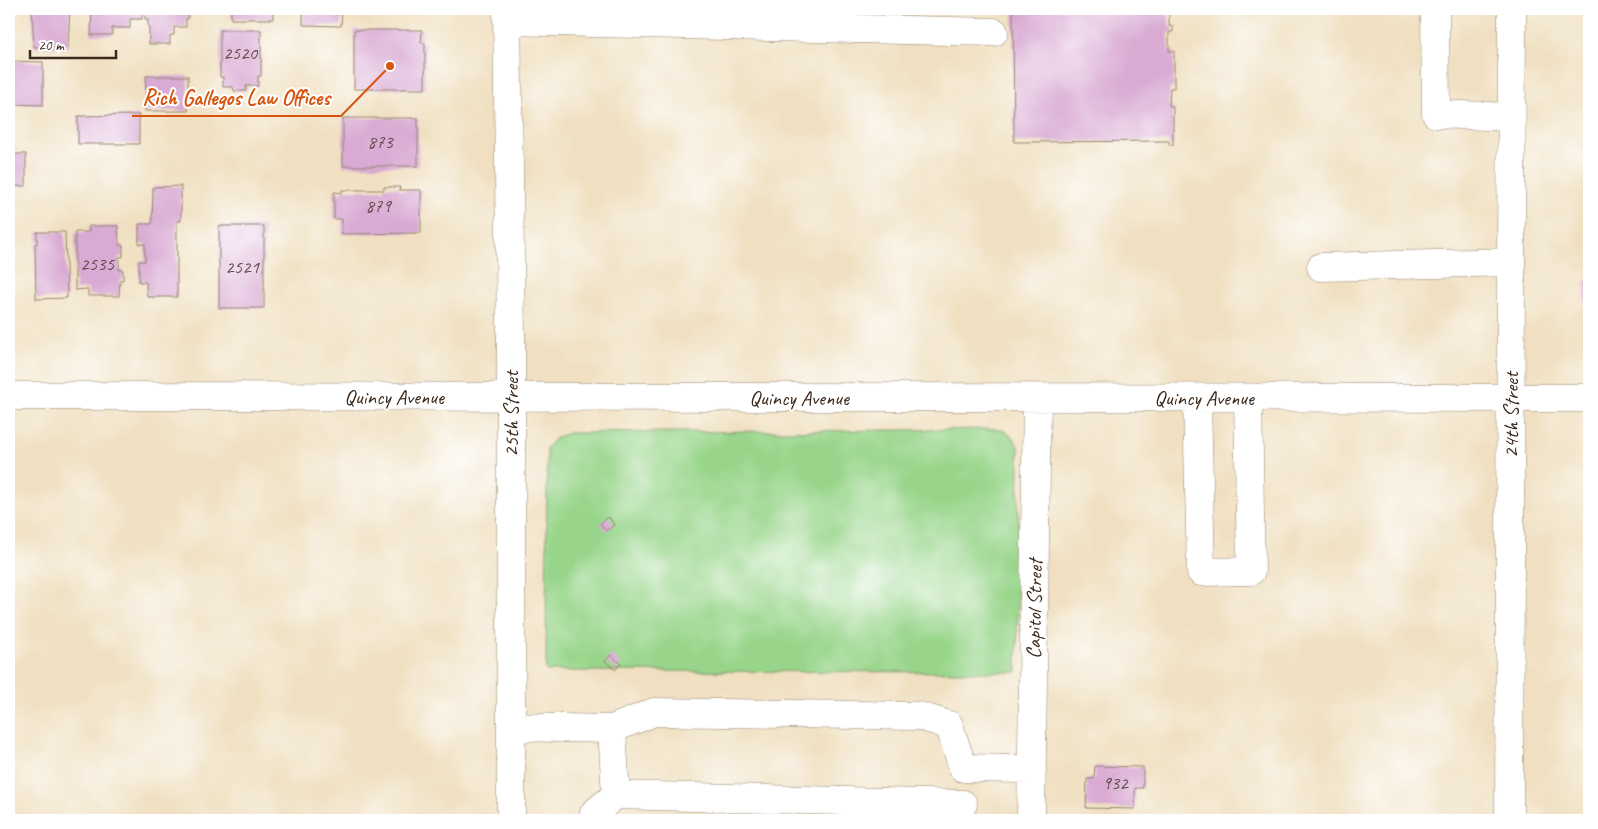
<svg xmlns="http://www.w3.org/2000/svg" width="1598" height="829" viewBox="0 0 1598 829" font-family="Caveat,sans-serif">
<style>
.green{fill:#98d58a;stroke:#6a8054}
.building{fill:#d9aad3}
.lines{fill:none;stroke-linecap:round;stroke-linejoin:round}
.minor-casing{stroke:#968570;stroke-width:29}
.minor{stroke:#fff;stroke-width:28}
.labels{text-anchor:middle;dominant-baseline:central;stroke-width:4;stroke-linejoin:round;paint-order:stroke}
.number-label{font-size:19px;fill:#624a4b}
.street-label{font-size:21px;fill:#3b2a1e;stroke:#fff}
.leader{fill:none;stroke:#d7540e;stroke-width:2}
.callout-dot{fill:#d7540e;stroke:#fff;stroke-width:2}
.callout-label{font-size:22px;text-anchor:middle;font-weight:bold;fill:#d7540e;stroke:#fff;stroke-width:4;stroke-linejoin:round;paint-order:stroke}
</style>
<rect width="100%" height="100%" fill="#fff"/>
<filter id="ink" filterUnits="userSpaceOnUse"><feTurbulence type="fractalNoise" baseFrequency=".02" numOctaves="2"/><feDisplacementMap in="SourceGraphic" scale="10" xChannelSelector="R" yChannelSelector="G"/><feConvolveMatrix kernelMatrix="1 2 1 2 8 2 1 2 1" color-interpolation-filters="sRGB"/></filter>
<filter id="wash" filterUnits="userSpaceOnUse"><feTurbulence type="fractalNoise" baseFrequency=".0096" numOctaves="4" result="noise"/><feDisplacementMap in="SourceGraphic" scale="20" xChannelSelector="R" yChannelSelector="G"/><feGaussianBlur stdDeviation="1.12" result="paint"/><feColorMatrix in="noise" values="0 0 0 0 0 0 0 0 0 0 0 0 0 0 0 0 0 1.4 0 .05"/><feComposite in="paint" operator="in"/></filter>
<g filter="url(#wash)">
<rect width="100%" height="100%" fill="#f0e0c1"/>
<!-- green -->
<path class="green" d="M999 429C1010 432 1015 439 1019 449L1017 672 546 671 547 448C552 439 559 436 569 433Z"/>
<g id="blocks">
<!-- building -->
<path class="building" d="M32 9H70L68 47H34Z
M92 9H142V19H130V28H112V35H91Z
M145 9H188V19H186V27H174V35H170V44H149V27H148V19H145Z
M231 9H273V19H231Z
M303 9H342L341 26 303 25Z
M1013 9H1169V26H1173V32H1169V51H1174V88H1170L1169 106H1173V145H1169V141L1014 142Z
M220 30H261V76H258V86H246V91H234L233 87H223V77H220Z
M354 30H422L421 43H425V89H354Z
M10 61 43 62V105L9 104Z
M146 76H188V111H145Z
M139 115V144H78V116Z
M343 118H418V166H343Z
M9 154H26V186H9Z
M181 186V221H177V297H147L146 282H139V261H145V244H139V224H152L153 187Z
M384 187H400L399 190H421V233L342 234V219H334V192L342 193V190H384Z
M89 226H118L119 245H123V257H119V270H123V280H120L119 296H88V289L75 290V232H89Z
M219 226H264V308H219Z
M37 232H65L67 298 36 299 35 244H37Z
M1586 280H1589V302H1585Z
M609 517 614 525 606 531 600 523Z
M611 655 621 664 615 670 605 661Z
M1095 766 1143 767V788H1135V809L1086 808 1087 779H1094Z"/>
</g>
</g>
<g filter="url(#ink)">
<use href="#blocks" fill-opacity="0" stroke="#968570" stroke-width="1"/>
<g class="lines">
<!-- minor casing -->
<g class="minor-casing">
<path id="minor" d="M507 9 511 339V820
M1435 9 1436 114 1511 117
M507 21 994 32
M1321 267 1511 262
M9 396 1589 398
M1197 398 1201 572 1251 571 1248 398
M511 727 612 729 654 712 919 716 949 725 963 768 1032 769
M616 795 963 804
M594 820V813L616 795 612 729
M1031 820 1037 398
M1509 820 1512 9"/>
</g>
<!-- minor -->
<use href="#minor" class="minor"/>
</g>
</g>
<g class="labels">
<!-- number labels -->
<g class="number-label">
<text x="240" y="53">2520</text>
<text x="380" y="142">873</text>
<text x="378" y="206">879</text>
<text x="97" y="264">2535</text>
<text x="242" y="267">2521</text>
<text x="1115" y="783">932</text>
</g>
<!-- street labels -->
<g class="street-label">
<text x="394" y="397">Quincy Avenue</text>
<text x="799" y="398">Quincy Avenue</text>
<text x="1204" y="398">Quincy Avenue</text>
<text transform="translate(511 414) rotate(-90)">25th Street</text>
<text transform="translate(1511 415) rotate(-90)">24th Street</text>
<text transform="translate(1034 609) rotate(-89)">Capitol Street</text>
</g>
</g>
<!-- callouts -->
<path class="leader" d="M390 66L341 116H132"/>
<circle class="callout-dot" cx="390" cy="66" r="5"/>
<g class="callout-label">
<text x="236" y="105">Rich Gallegos Law Offices</text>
</g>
<!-- margin -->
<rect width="1598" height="829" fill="none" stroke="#fff" stroke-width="30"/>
<!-- scale -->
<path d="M30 50v8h86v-8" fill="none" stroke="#3b2a1e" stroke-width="2.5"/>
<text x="38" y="50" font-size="15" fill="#3b2a1e" stroke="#ffffff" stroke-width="4" paint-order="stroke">20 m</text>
</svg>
